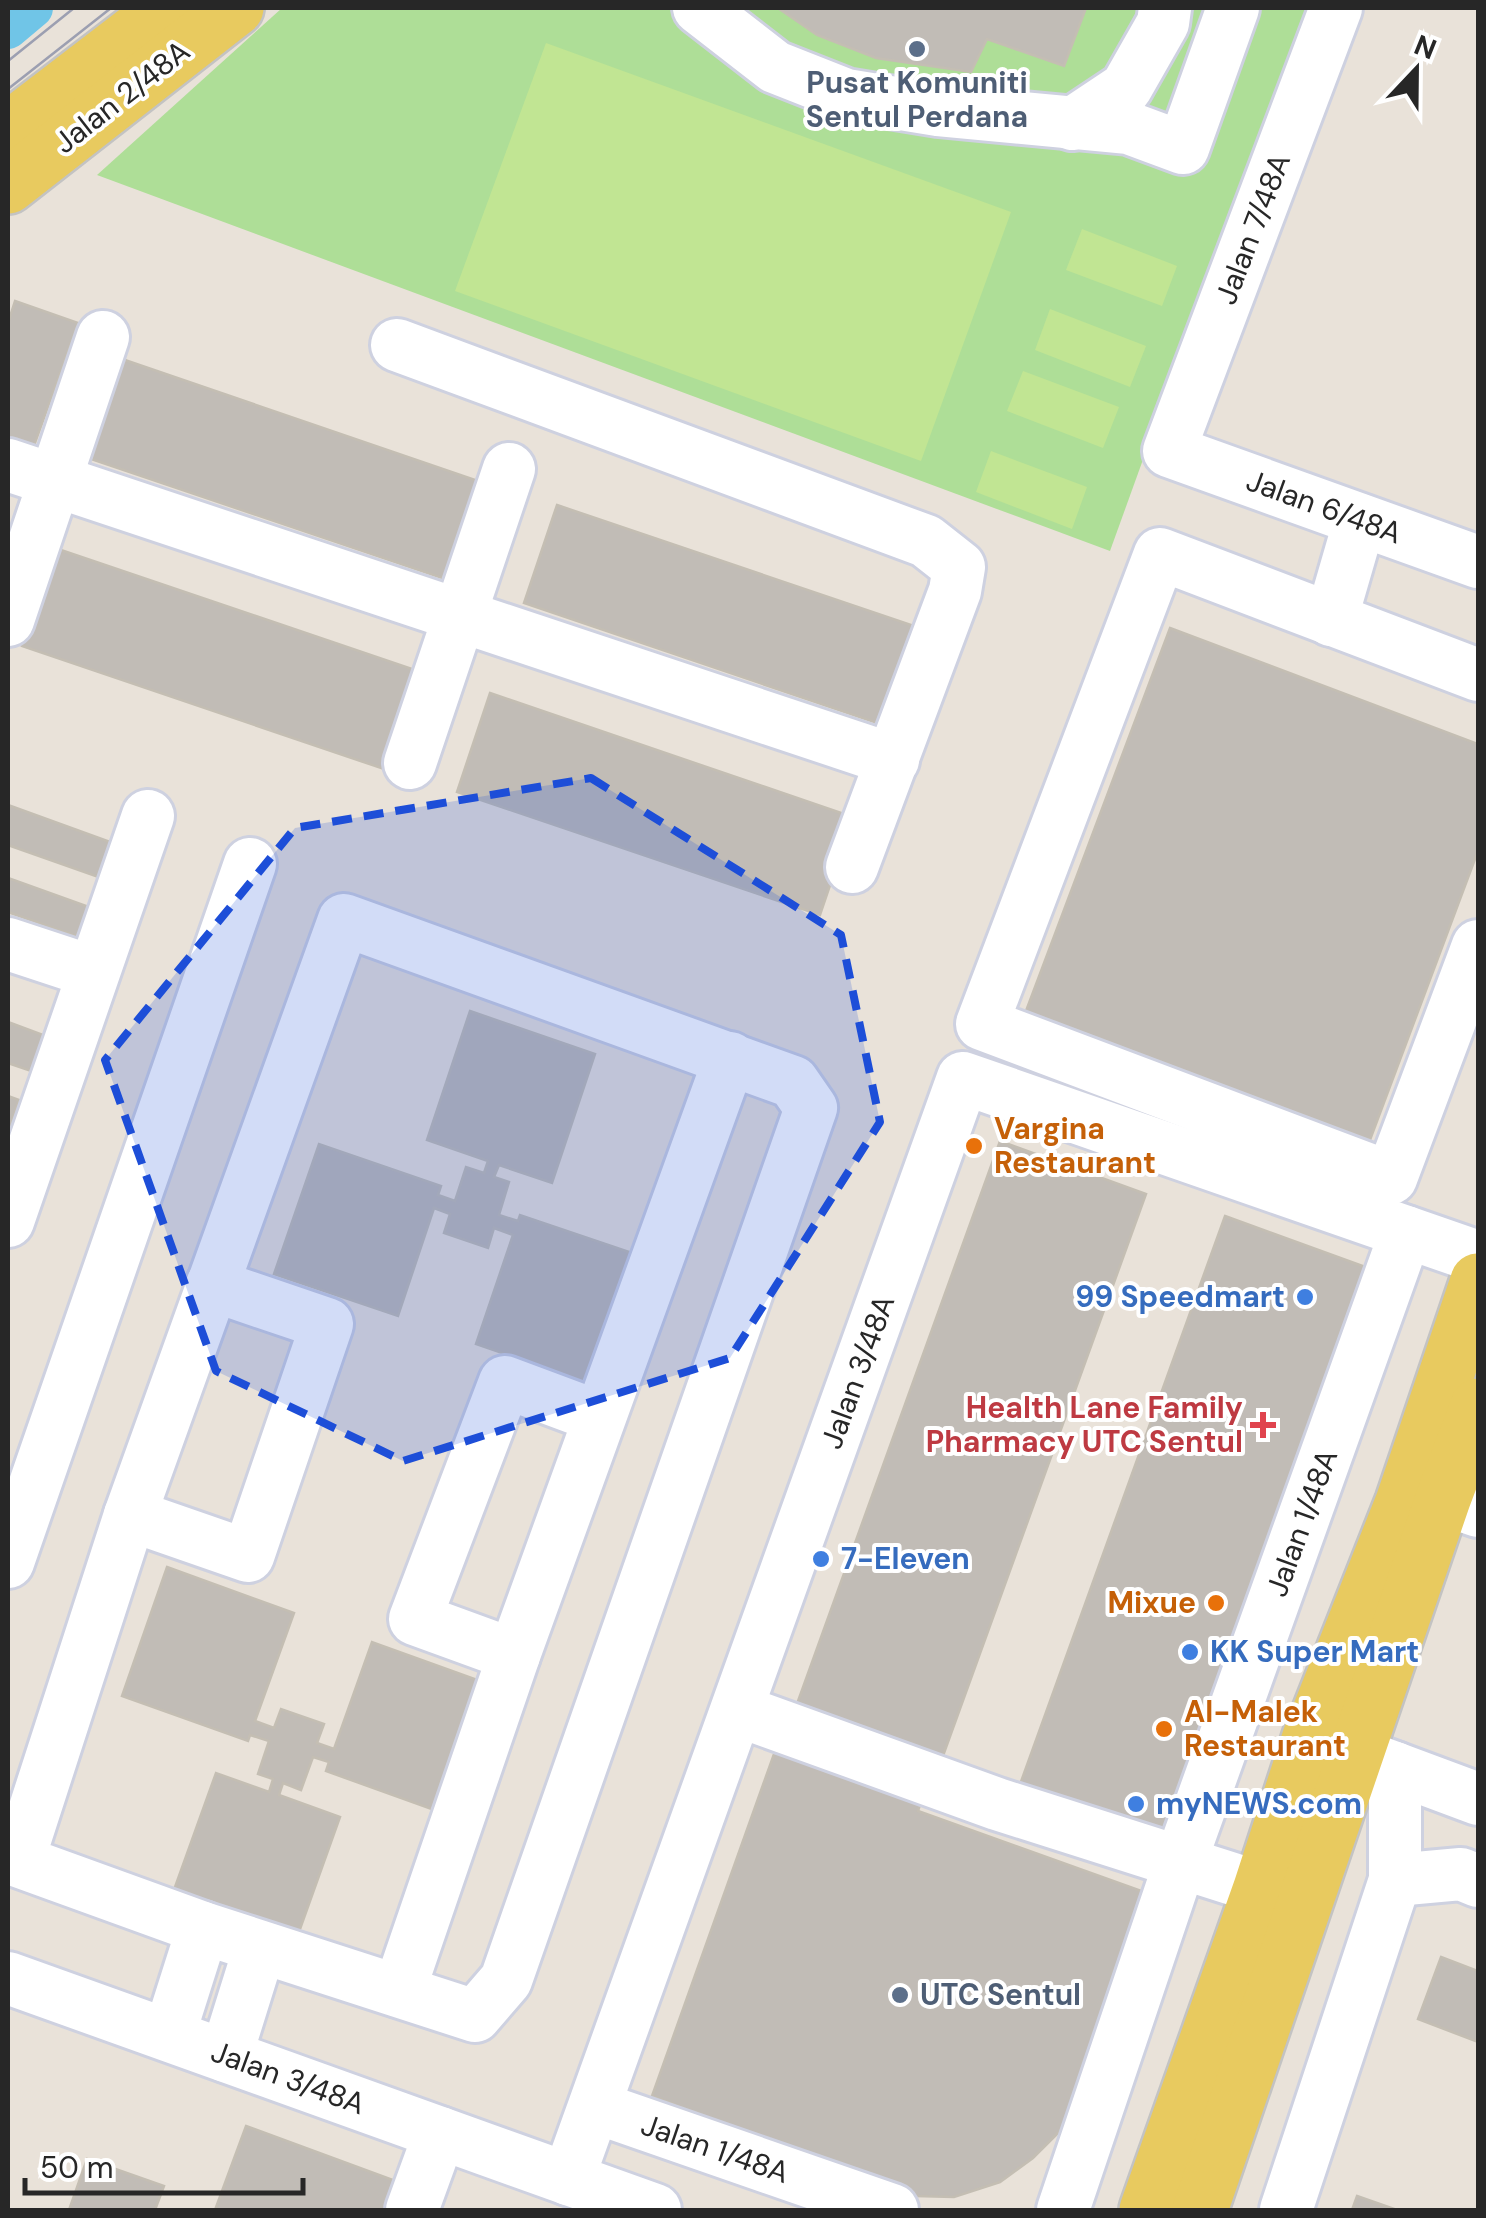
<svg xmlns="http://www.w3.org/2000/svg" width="1486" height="2218" viewBox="0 0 1486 2218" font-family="'DM Sans',sans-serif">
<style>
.green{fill:#aede97}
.pitch{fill:#c1e593}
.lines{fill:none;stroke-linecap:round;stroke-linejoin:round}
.canal{stroke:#70c5e7;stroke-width:40}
.building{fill:#c1bcb6;stroke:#c4beb3;stroke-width:2.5}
.minor-casing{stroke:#ced1e0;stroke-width:58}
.major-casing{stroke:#c3c3c3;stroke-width:60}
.minor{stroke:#fff;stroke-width:52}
.major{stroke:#e8ca5f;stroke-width:55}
.tram{stroke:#9c9fb1;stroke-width:2.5}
.marked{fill:#1d4ed8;fill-opacity:0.2;stroke:#1d4ed8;stroke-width:8;stroke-dasharray:20 12;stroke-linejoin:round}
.service-dot{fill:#5c6f8a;stroke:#fff;stroke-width:4}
.food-dot{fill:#e8710a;stroke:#fff;stroke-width:4}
.shop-dot{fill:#3f7fe0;stroke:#fff;stroke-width:4}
.health-dot{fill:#e0444e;stroke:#fff;stroke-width:4}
.labels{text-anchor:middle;stroke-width:8;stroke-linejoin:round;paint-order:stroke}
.service-label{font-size:30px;font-weight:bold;fill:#4e5e75;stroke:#fff}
.street-label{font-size:30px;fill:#272727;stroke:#fff}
.food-label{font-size:30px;font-weight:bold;fill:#c56008;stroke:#fff;text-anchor:start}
.shop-label{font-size:30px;font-weight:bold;fill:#366cbe;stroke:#fff;text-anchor:start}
.health-label{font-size:30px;font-weight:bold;fill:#be3a42;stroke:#fff;text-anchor:end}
</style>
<rect width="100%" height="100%" fill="#e9e2d9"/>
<polygon class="green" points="282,8 1306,8 1110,551 97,175"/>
<g class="pitch">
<polygon points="546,43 1011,212 921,461 455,291"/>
<polygon points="1082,229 1177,266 1162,306 1066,270"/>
<polygon points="1050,309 1146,346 1130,387 1035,350"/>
<polygon points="1023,371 1119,407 1103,448 1007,411"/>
<polygon points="991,451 1087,487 1072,529 976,492"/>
</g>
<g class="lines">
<polyline class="canal" points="8,29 33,8"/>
</g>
<g class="building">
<polygon points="778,8 1086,8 1064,66 987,39 971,72 876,58 817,35"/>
<polygon points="15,301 78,323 31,454 8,446 8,323"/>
<polygon points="122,359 484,483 451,581 88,458"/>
<polygon points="557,505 920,628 886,726 524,603"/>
<polygon points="55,548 418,671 384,769 22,646"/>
<polygon points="1170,628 1478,744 1478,851 1370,1140 1026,1011"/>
<polygon points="490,693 853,817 820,915 457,792"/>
<polygon points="8,805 113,843 101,878 8,845"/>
<polygon points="8,878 89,907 79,937 8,912"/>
<polygon points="470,1011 595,1054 552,1183 499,1165 494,1177 509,1182 499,1215 518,1221 520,1215 647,1258 603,1388 476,1344 513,1235 494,1228 488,1248 444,1233 450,1214 434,1208 398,1316 274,1274 319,1144 441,1186 438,1195 455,1201 466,1167 484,1173 488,1161 427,1140"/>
<polygon points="8,1022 43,1035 31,1071 8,1063"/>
<polygon points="8,1096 19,1100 9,1130 8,1129"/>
<polygon points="1000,1141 1146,1194 939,1767 793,1715"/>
<polygon points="1225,1216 1371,1269 1164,1843 1018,1790"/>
<polygon points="167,1567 294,1613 255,1721 274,1728 281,1709 324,1724 317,1743 334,1749 372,1642 494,1686 448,1815 326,1771 329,1762 313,1757 301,1790 283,1783 279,1795 340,1817 294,1946 170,1901 216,1773 269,1792 273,1779 258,1774 269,1741 250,1735 248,1741 122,1696"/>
<polygon points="779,1740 924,1792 918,1811 1147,1893 1068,2123 1033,2158 1000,2182 954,2197 915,2196 652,2096"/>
<polygon points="1441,1957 1478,1971 1478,2042 1418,2019"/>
<polygon points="246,2126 401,2183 391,2210 215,2210"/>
<polygon points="87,2159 164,2186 155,2210 69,2210"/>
<polygon points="1357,2196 1397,2210 1352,2210"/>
</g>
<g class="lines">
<g class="minor-casing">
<g id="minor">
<polyline points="699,8 775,67 846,95 938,110 1129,128 1183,148 1233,8"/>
<polyline points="1336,8 1169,451 1478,562"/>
<polyline points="1072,124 1126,88 1163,23 1165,8"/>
<polyline points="397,345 926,541 959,567 955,591 852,867"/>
<polyline points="8,465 893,760"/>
<polyline points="8,620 103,337"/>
<polyline points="1331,620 1360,520"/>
<polyline points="1478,675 1160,554 982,1024 1391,1178 1478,946"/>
<polyline points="410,763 509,469"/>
<polyline points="8,944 93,972"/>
<polyline points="8,1221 148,816"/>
<polyline points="1443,1499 1478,1511"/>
<polyline points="130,1515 248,1556 327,1324 212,1285"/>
<polyline points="8,1562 250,864"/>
<polyline points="514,1655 415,1619 505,1382 599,1417"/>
<polyline points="737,1710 997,1804 1261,1888"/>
<polyline points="1368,1758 1478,1799"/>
<polyline points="8,1855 18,1861 203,1928 475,2016 506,1980 811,1108 793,1082 344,920 130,1515 18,1861"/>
<polyline points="1395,1880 1461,1874 1478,1881"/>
<polyline points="8,1978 655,2210"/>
<polyline points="399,1991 514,1655 730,1058"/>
<polyline points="169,2035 203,1928"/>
<polyline points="226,2056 260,1947"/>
<polyline points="595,2107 892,2210"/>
<polyline points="568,2179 963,1078 1478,1257"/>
<polyline points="412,2210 440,2133"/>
<polyline points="1063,2210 1180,1863 1406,1232"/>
<polyline points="1286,2210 1395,1880 1395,1768"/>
</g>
</g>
<g class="major-casing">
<g id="major">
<polyline points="8,130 167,8"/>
<polyline points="8,186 236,8"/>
<polyline points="1147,2210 1261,1888 1310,1737 1403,1502 1478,1281"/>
<polyline points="1200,2210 1443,1499 1478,1406"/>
</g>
</g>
<use href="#minor" class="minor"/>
<use href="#major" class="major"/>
<g class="tram">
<polyline points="8,61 74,8"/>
<polyline points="8,89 111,8"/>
</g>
</g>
<path class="marked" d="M591,778L841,935L880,1122L730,1358L403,1461L216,1371L105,1060L295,828Z"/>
<g class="service-dot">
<circle cx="917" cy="49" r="10"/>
<circle cx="900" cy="1995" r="10"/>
</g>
<g class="food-dot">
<circle cx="974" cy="1146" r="10"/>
<circle cx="1216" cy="1603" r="10"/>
<circle cx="1164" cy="1729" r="10"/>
</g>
<g class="shop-dot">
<circle cx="1305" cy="1297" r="10"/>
<circle cx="821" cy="1559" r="10"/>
<circle cx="1190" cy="1652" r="10"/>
<circle cx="1136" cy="1804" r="10"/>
</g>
<path class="health-dot" d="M1258 1410h10v10h10v10h-10v10h-10v-10h-10v-10h10z"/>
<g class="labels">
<g class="service-label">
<text x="917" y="93">Pusat Komuniti<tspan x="917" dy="34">Sentul Perdana</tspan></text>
<text x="920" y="2005" text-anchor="start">UTC Sentul</text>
</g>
<g class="street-label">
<text transform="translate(122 97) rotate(-38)" y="10">Jalan 2/48A</text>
<text transform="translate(1253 229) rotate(-69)" y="10">Jalan 7/48A</text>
<text transform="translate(1324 507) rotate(20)" y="10">Jalan 6/48A</text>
<text transform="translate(858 1372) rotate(-70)" y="10">Jalan 3/48A</text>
<text transform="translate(1302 1523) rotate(-70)" y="10">Jalan 1/48A</text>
<text transform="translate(288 2078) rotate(20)" y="10">Jalan 3/48A</text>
<text transform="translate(715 2149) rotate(19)" y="10">Jalan 1/48A</text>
</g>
<g class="food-label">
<text x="994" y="1139">Vargina<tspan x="994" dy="34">Restaurant</tspan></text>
<text x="1196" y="1613" text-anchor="end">Mixue</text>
<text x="1184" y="1722">Al-Malek<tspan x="1184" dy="34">Restaurant</tspan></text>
</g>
<g class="shop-label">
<text x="1285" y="1307" text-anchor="end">99 Speedmart</text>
<text x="841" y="1569">7-Eleven</text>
<text x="1210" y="1662">KK Super Mart</text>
<text x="1156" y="1814">myNEWS.com</text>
</g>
<g class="health-label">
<text x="1243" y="1418">Health Lane Family<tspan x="1243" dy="34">Pharmacy UTC Sentul</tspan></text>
</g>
</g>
<rect width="1486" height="2218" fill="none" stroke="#272727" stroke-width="20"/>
<g transform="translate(1416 70) rotate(22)" stroke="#ffffff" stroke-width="8" paint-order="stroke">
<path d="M0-8L18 38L0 25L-18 38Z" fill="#272727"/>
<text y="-15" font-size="28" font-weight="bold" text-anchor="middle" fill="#272727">N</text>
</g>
<path d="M25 2178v15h278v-15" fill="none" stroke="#272727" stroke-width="5"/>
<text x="40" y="2178" font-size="30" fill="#272727" stroke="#ffffff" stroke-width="8" paint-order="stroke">50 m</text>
</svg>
